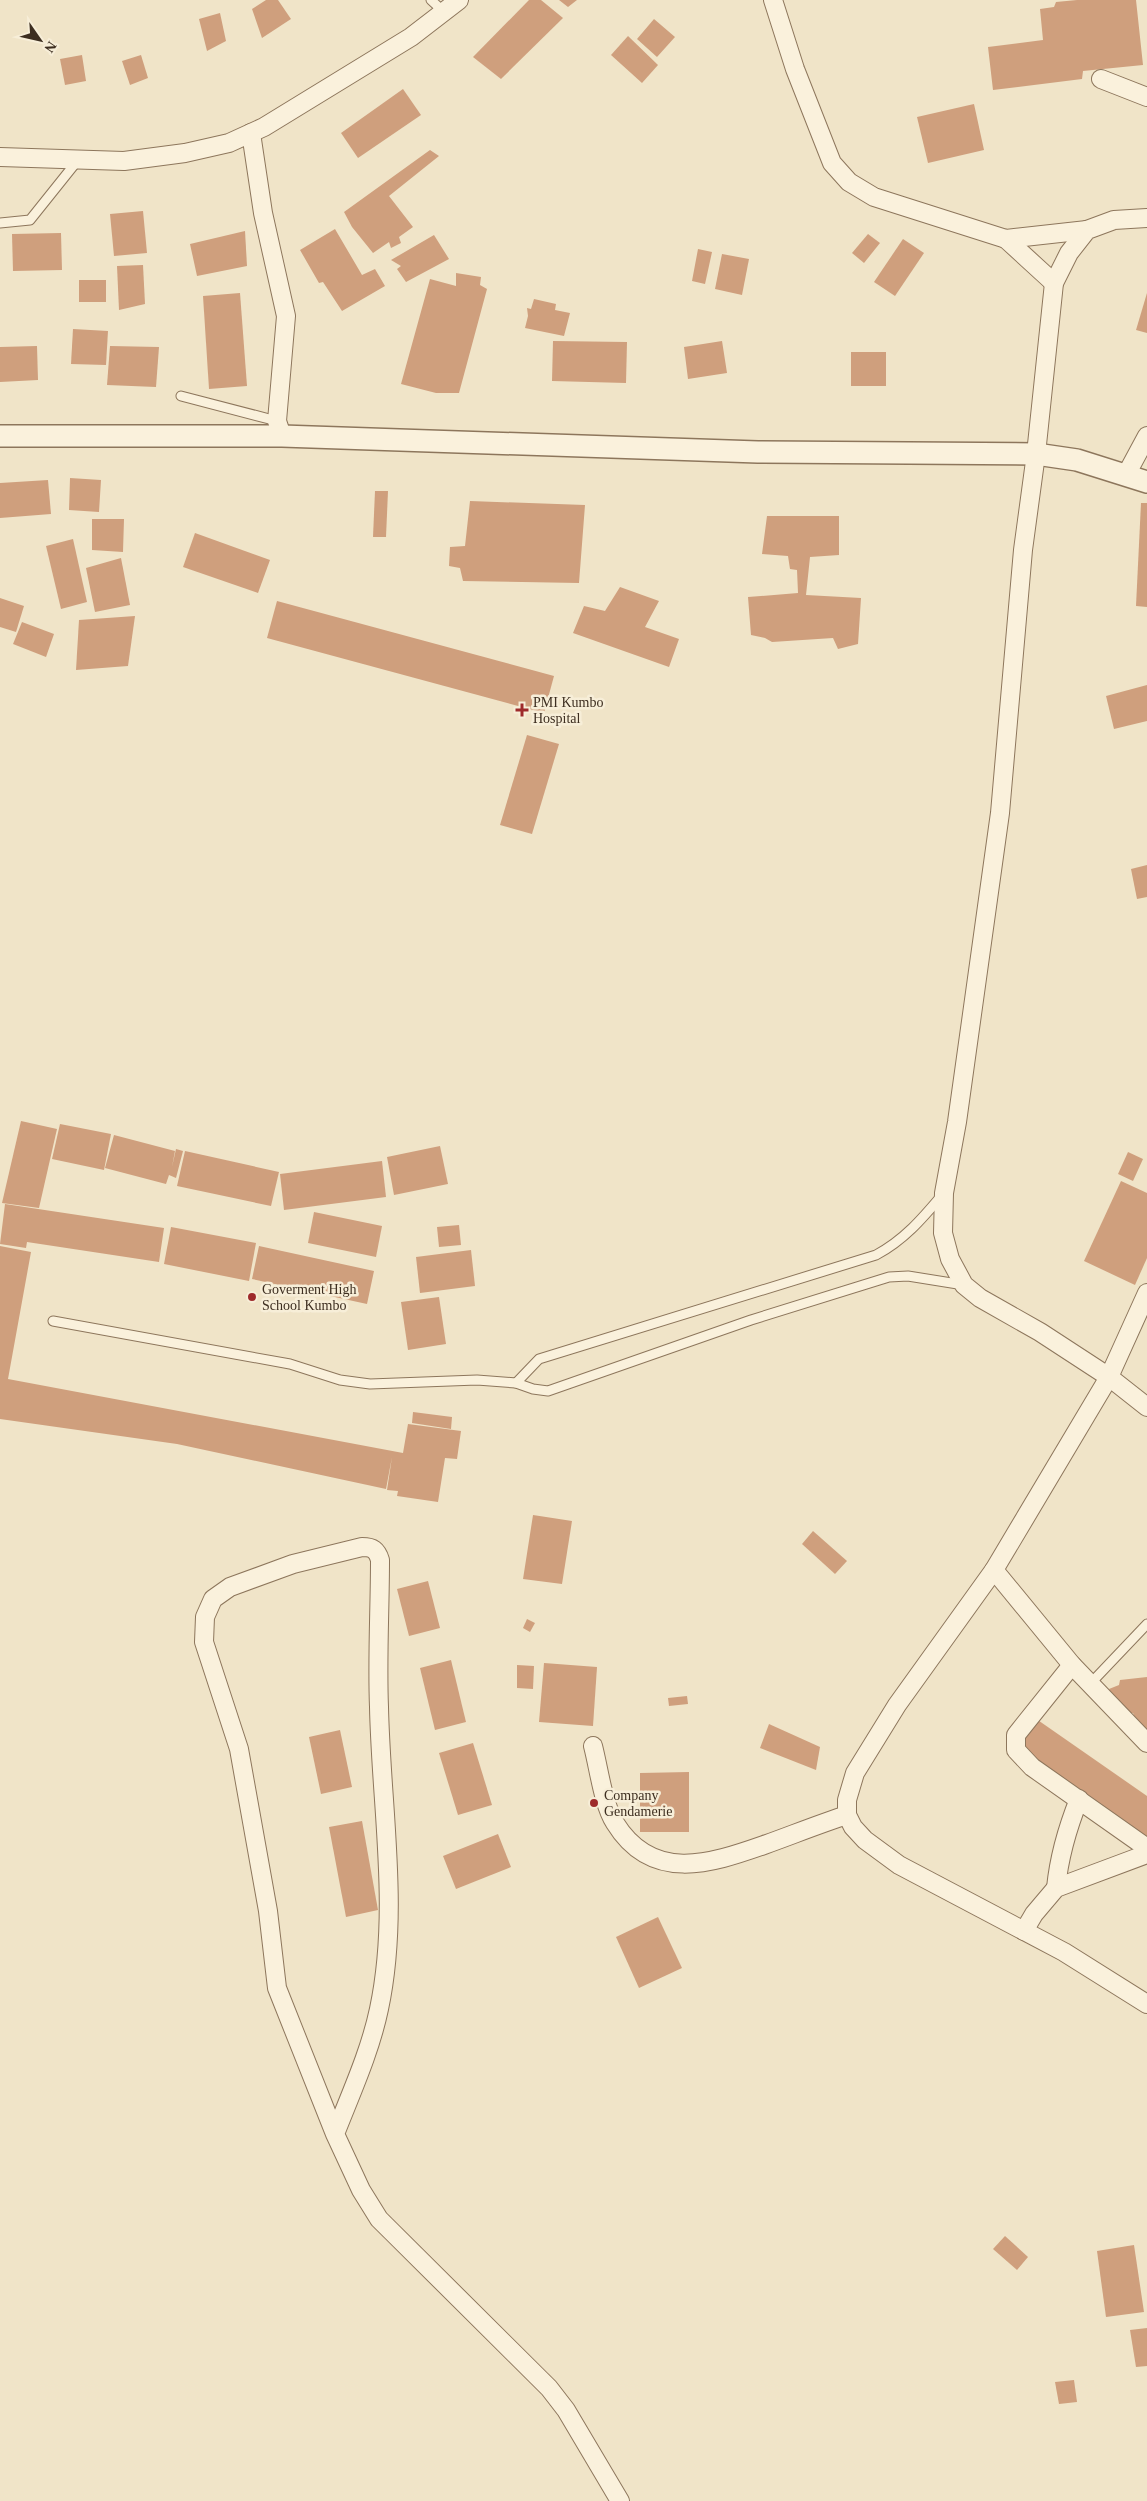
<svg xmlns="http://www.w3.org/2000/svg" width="1147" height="2501" viewBox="0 0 1147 2501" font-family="'Times New Roman',serif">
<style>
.building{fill:#cf9f7d}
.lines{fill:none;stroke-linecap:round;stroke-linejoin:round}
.service-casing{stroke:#8d765c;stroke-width:11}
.minor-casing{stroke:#8d765c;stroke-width:20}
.tertiary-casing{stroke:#8d765c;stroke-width:24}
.service{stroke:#faf1dc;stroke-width:9}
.minor{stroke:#faf1dc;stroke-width:18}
.tertiary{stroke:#faf1dc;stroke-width:21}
.poi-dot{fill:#9e2a2b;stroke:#f7eed8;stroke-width:2}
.labels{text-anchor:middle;stroke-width:5;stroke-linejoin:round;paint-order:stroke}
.poi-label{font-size:14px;fill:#3d2e20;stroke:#f7eed8;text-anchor:start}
</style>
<rect width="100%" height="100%" fill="#f0e4c8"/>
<g class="building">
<polygon points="266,0 278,0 291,19 262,38 252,9"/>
<polygon points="529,0 541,0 563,18 501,79 473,57"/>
<polygon points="559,0 577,0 568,7"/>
<polygon points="1077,0 1136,0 1143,65 1083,71 1082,79 993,90 988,47 1043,40 1040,9 1054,7 1056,2"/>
<polygon points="220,13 226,41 207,51 199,19"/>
<polygon points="654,19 675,37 657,57 637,39"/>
<polygon points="628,36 658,65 642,83 611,55"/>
<polygon points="82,55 86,81 65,85 60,59"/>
<polygon points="141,55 148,78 130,85 122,61"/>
<polygon points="403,89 421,115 358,158 341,133"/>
<polygon points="974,104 984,150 928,163 917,117"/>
<polygon points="430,150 439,156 389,196 413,227 399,237 401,243 391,248 389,242 373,253 352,227 344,212"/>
<polygon points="143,211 147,253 114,256 110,214"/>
<polygon points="335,229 362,275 375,269 385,286 342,311 323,282 319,283 300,250"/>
<polygon points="245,231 247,266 197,276 190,244"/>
<polygon points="61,233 62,270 13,271 12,234"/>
<polygon points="868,234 880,243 864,263 852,253"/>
<polygon points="434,235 449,259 406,282 397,269 401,266 391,260"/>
<polygon points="903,239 924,253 895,296 874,282"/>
<polygon points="698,249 712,252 705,284 692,281"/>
<polygon points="722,254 749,259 742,295 715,289"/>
<polygon points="143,265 145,304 119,310 117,266"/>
<polygon points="456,273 481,277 480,285 487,289 459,393 436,393 401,384 430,279 456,286"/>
<rect x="79" y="280" width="27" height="22"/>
<polygon points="240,293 247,386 209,389 203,296"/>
<polygon points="1147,293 1147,333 1136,330"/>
<polygon points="534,299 556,304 555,310 570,313 564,336 525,328 528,316 527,308 531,309"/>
<polygon points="73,329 108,331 106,365 71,364"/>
<polygon points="553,341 627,342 626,383 552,381"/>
<polygon points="722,341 727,373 688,379 684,347"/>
<polygon points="37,346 38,380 0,382 0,347"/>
<polygon points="110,346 159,347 156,387 107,385"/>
<rect x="851" y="352" width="35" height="34"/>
<polygon points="70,478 101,480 99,512 69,510"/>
<polygon points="48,480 51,514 0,518 0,483"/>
<polygon points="375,491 388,491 386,537 373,537"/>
<polygon points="470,501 585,505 579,583 463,581 460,568 449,566 450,547 465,546"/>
<polygon points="1141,503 1147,503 1147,607 1136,606"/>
<polygon points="767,516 839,516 839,555 810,557 806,595 861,598 858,644 838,649 833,638 772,642 765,638 751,635 748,597 798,593 797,570 790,569 788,556 762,554"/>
<polygon points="92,519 124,519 123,552 92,550"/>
<polygon points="195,533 270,560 258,593 183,567"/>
<polygon points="73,539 87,602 61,609 46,546"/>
<polygon points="121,558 130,605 95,612 86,568"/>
<polygon points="620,587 659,601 645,627 679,639 669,667 573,633 584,606 605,611"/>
<polygon points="0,598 24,606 16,632 0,627"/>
<polygon points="277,601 554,676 544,713 267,638"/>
<polygon points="135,616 128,666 76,670 79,620"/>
<polygon points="22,622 54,634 46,657 13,644"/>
<polygon points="1147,685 1147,721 1114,729 1106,696"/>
<polygon points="527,735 559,744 532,834 500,825"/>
<polygon points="1147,865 1147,897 1137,899 1131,869"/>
<polygon points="21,1121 57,1129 39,1208 2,1203"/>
<polygon points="60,1124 111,1134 104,1170 52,1159"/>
<polygon points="114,1135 175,1151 172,1167 176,1149 183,1151 176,1178 169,1175 166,1184 105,1168"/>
<polygon points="440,1146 448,1184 394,1195 387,1157"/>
<polygon points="185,1151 279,1172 271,1206 177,1186"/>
<polygon points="1128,1152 1143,1159 1133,1181 1118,1174"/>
<polygon points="382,1161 386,1197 284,1210 280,1174"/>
<polygon points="1121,1181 1147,1193 1147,1258 1135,1285 1084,1261"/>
<polygon points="5,1204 164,1228 159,1262 27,1242 26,1248 0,1244"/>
<polygon points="314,1212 382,1226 376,1257 308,1243"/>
<polygon points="459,1225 461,1245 439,1247 437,1227"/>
<polygon points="171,1227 256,1243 249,1281 164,1264"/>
<polygon points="0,1246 31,1252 8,1379 403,1453 408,1424 461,1431 457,1459 445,1458 438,1502 397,1496 398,1491 387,1490 392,1457 386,1489 177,1444 0,1419"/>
<polygon points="259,1246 374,1271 367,1304 252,1279"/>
<polygon points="471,1250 475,1286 420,1293 416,1257"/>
<polygon points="439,1297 446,1344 408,1350 401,1302"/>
<polygon points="413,1412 452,1417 451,1429 412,1423"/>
<polygon points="533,1515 572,1521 562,1584 523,1579"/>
<polygon points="813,1531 847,1561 835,1574 802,1544"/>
<polygon points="428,1581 440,1628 409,1636 397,1589"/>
<polygon points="527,1619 535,1623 530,1632 523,1628"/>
<polygon points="451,1660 466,1722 435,1730 420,1668"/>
<polygon points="544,1663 597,1667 593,1726 539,1722"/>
<polygon points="517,1665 534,1666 533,1689 517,1688"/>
<polygon points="1147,1677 1147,1751 1144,1737 1133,1713 1121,1713 1109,1689 1119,1685 1120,1680"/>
<polygon points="687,1696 688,1704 669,1706 668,1698"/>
<polygon points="1032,1716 1147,1796 1147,1838 1012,1745"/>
<polygon points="769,1724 820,1747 816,1770 760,1748"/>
<polygon points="340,1730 352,1787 321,1794 309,1737"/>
<polygon points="473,1743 492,1805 458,1815 439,1753"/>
<polygon points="689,1772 689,1832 640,1832 640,1773"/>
<polygon points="362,1821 378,1910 346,1917 329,1827"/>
<polygon points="498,1834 511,1867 456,1889 443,1856"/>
<polygon points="658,1917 682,1968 639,1988 616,1937"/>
<polygon points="1005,2236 1028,2257 1017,2270 993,2249"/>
<polygon points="1134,2245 1144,2312 1106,2317 1097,2251"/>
<polygon points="1147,2328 1147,2366 1136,2367 1130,2330"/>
<polygon points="1074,2380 1077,2402 1059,2404 1055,2382"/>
</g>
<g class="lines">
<g class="service-casing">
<g id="service">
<polyline points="431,0 444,12"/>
<polyline points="0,223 30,220 78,160"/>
<polyline points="181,396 277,421"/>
<polyline points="53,1321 290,1364 340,1380 370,1384 477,1380 516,1383 533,1389 548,1391 751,1320 889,1277 908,1276 964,1285"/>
<path d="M516,1383L539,1359L876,1255C904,1240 922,1219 943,1194"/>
<polyline points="1090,1684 1147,1624"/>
</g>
</g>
<g class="minor-casing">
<g id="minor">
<polyline points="773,0 795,69 832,163 849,182 874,197 1006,239 1087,230"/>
<polyline points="1101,79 1147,97"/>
<polyline points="251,133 263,213 286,316 277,421 282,436"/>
<polyline points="0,157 124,161 185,153 229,143 264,127 411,37 459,0"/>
<polyline points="1147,218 1114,220 1087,230 1069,253 1054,283 1036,454 1023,550 1000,813 957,1122 944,1193 943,1233 950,1259 964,1285 980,1298 1040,1332 1109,1377 1147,1407"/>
<polyline points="1006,239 1054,283"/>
<polyline points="1126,475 1147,436"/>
<polyline points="1147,1293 1109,1377 994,1570 897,1705 855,1773 847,1800 847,1815 853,1827 865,1840 899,1865 1064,1952 1147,2004"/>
<polyline points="994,1570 1072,1665 1147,1743"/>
<polyline points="1072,1665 1016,1735 1016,1750 1032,1767 1147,1848"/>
<path d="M593,1746C599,1769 603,1804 615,1823C652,1883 710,1864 764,1845C792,1835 819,1824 847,1815"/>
<path d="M1056,1888C1059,1857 1067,1829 1079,1799"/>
<polyline points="1024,1931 1034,1914 1056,1888 1147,1854"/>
<path d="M335,2134C351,2093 370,2052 379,2009C400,1910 381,1807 379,1707C377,1658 380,1609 380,1560C377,1550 373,1547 362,1547L293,1564L230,1587L213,1599L205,1617L204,1642L239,1749L268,1911L277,1988L335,2134L361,2190L379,2219L549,2388L566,2410L620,2501"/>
</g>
</g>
<g class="tertiary-casing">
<polyline id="tertiary" points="0,436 282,436 758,452 1036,454 1077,460 1147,482"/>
</g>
<use href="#service" class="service"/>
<use href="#minor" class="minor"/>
<use href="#tertiary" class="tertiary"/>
</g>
<g class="poi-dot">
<path d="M519.5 702.5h5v5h5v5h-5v5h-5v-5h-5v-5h5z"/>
<circle cx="252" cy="1297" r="5"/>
<circle cx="594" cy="1803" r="5"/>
</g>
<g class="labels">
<g class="poi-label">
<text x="533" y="707">PMI Kumbo<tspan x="533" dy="16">Hospital</tspan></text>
<text x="262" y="1294">Goverment High<tspan x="262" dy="16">School Kumbo</tspan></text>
<text x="604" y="1800">Company<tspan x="604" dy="16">Gendamerie</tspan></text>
</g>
</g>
<g transform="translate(40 40) rotate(124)" stroke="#f7eed8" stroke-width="4" paint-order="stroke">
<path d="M0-4L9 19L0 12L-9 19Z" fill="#3d2e20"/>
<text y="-8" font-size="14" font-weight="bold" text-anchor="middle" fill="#3d2e20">N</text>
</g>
</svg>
